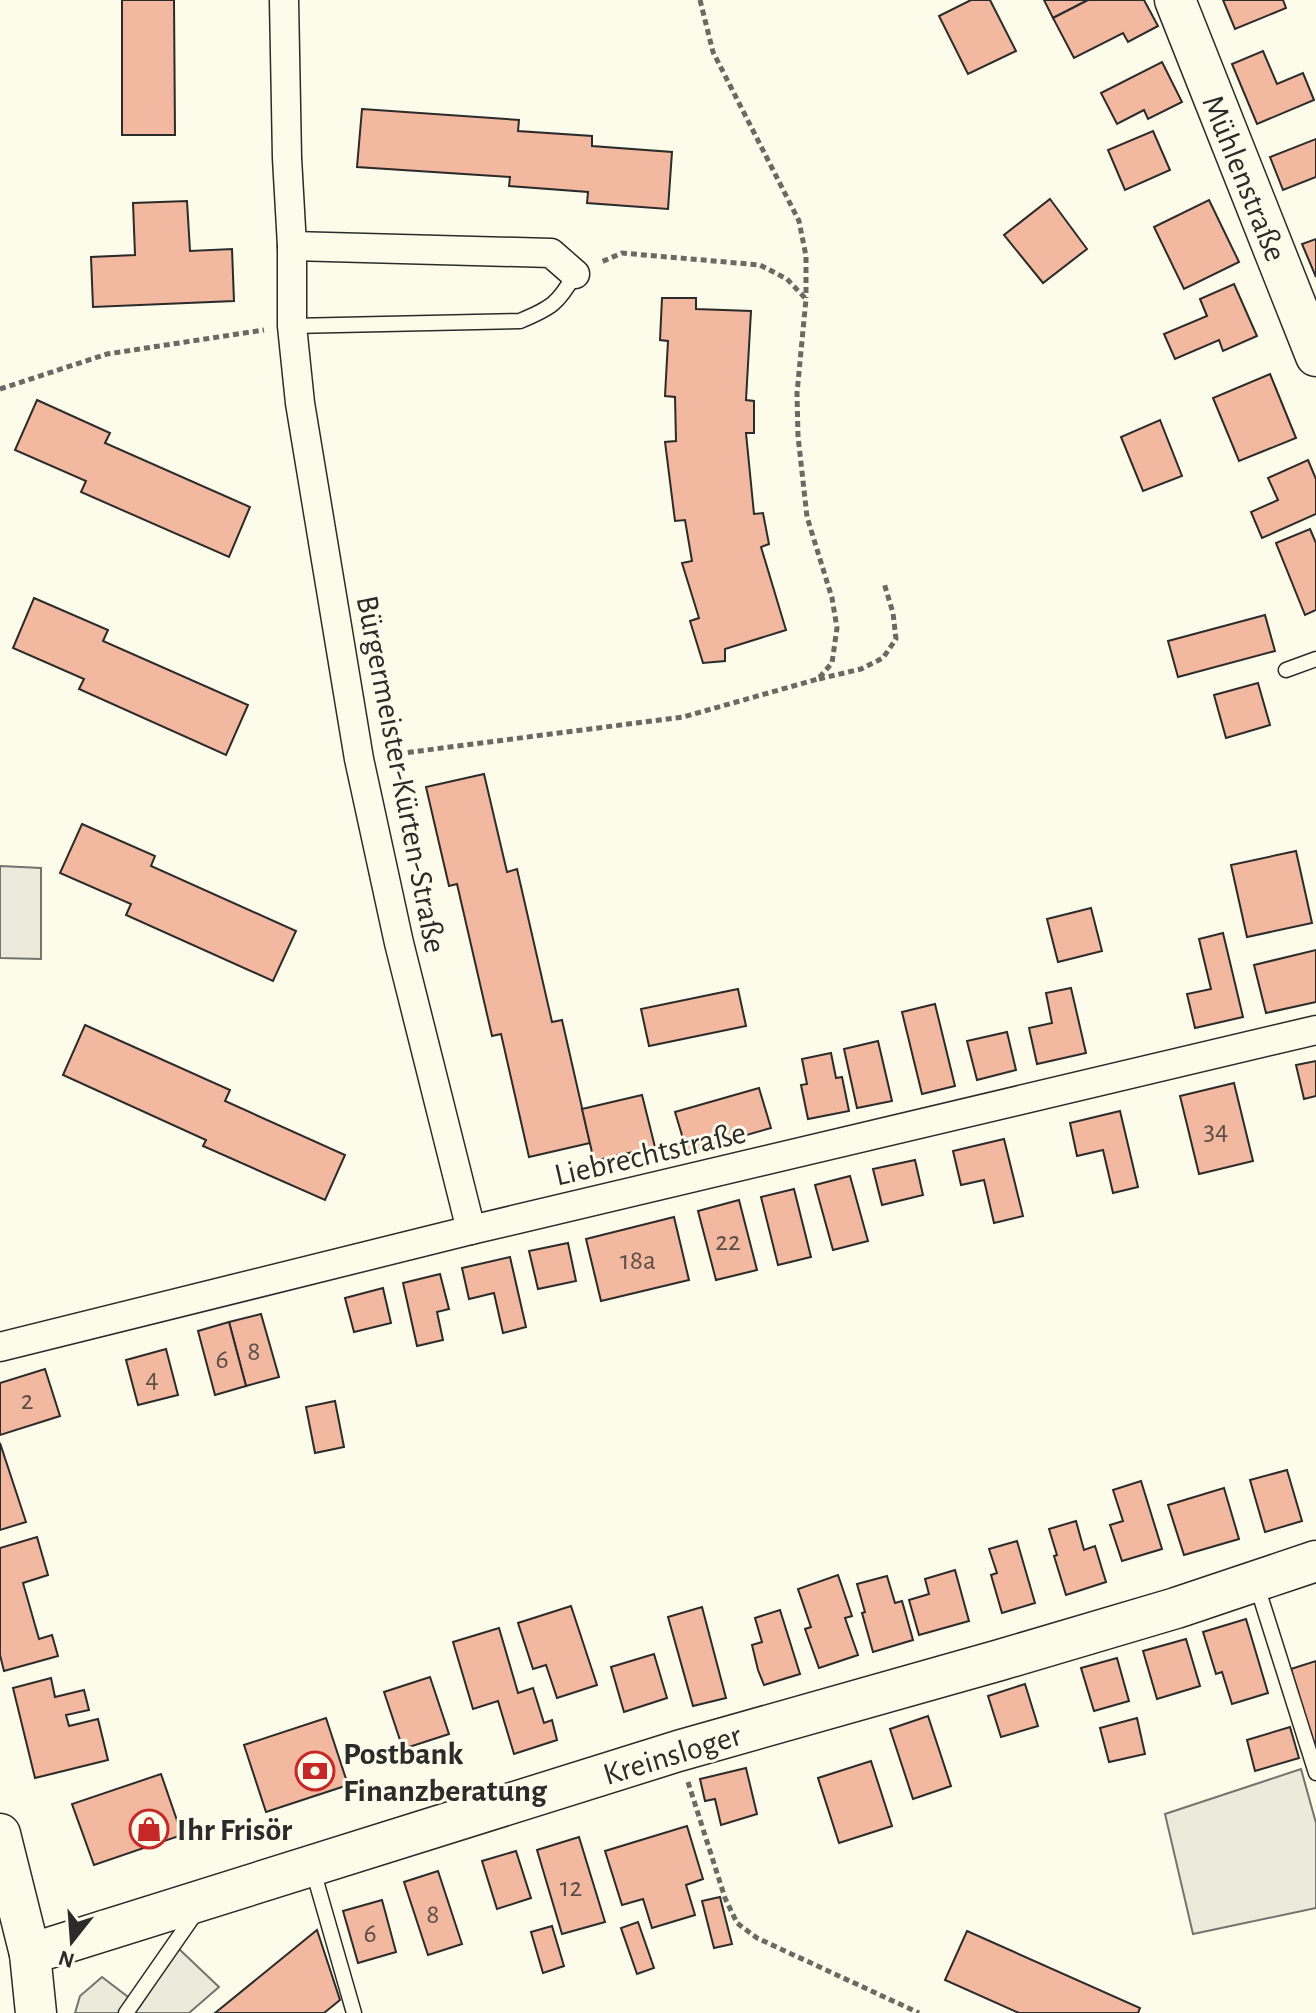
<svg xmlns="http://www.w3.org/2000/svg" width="1316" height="2013" viewBox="0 0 1316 2013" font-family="'Alegreya Sans',sans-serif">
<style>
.green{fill:#ecebdb;stroke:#74746e;stroke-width:2}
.parking{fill:#eceadb;stroke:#74746e;stroke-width:2}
.building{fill:#f2b8a0;stroke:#2b2b2b;stroke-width:2}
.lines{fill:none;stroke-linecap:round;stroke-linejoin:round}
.lane-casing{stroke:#2b2b2b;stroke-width:17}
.street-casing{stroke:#2b2b2b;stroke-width:31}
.secondary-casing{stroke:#2b2b2b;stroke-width:43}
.path{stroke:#6a6964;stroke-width:5;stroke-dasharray:6 4;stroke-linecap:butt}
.lane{stroke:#fdfbea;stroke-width:14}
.street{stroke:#fdfbea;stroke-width:28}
.secondary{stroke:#fdfbea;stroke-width:40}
.labels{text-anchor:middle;stroke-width:6;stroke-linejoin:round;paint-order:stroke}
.number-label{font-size:28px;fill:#5d4e48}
.street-label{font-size:32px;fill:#2b2b2b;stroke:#fdfbea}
.poi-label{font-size:32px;font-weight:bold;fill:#2b2b2b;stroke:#fdfbea;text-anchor:start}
</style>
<rect width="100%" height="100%" fill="#fdfbea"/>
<g class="green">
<polygon points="0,866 41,868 41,959 0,958"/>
<polygon points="1301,1769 1316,1823 1316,1908 1193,1934 1165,1814"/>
</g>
<polygon class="parking" points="178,1948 219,1987 189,2013 75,2013 80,1996 102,1977 140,2006"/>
<g class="building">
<polygon points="122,0 174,0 175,135 122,135"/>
<polygon points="971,0 990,0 1016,51 968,74 939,16"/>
<polygon points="1044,0 1088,0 1053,18"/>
<polygon points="1088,0 1144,0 1158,26 1128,42 1123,33 1074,58 1053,18"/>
<polygon points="1223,0 1283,0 1286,8 1235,29"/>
<polygon points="1263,51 1277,84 1303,73 1314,100 1257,124 1232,64"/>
<polygon points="1162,62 1182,102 1148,119 1144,110 1117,124 1101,93"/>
<polygon points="362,109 519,120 518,131 592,136 592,146 672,152 668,209 587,203 588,192 509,186 510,177 357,167"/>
<polygon points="1153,131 1170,170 1125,190 1108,150"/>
<polygon points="1316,139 1316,177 1283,190 1270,157"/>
<polygon points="1050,199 1087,249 1043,283 1004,235"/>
<polygon points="1209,200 1239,262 1184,289 1154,227"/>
<polygon points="187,201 190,251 232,249 234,301 93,307 91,257 135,255 133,203"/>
<polygon points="1316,239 1316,277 1302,244"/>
<polygon points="1234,284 1257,336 1223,351 1219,340 1175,359 1164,334 1207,316 1200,299"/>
<polygon points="662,298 696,298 696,309 751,311 746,400 754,401 754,433 746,433 754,514 763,513 769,544 761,547 786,630 725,649 725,661 703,663 690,621 699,618 682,563 692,561 685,520 675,521 665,442 676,441 675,397 665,396 668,341 660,340"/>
<polygon points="1270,374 1296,438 1239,461 1213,398"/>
<polygon points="37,400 110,433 105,443 250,507 229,557 81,492 86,481 15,450"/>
<polygon points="1160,420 1182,476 1143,491 1121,437"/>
<polygon points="1308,460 1316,479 1316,514 1262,538 1251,512 1278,500 1268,478"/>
<polygon points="1310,529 1316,543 1316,610 1305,615 1276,543"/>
<polygon points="34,598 108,630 103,641 248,705 226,755 79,689 84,679 13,648"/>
<polygon points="1265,615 1275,651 1178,677 1168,641"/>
<polygon points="1258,683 1270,725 1226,738 1214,695"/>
<polygon points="484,774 507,872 517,869 552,1022 562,1020 590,1143 529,1157 501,1034 492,1036 457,884 449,886 426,787"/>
<polygon points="82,824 155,856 151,866 296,931 273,981 126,915 131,904 60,873"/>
<polygon points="1296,851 1312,923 1247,937 1231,865"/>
<polygon points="1091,908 1102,951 1058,962 1047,919"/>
<polygon points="1223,933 1243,1017 1195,1028 1187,994 1211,989 1199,939"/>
<polygon points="1316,950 1316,1002 1266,1013 1254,965"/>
<polygon points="1071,988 1086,1053 1037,1064 1029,1028 1052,1023 1046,993"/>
<polygon points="738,989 746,1026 649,1046 641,1009"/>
<polygon points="935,1004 955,1086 922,1094 902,1012"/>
<polygon points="85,1025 230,1090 225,1101 345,1155 325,1200 203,1146 206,1140 63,1075"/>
<polygon points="1007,1032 1016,1070 977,1080 967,1041"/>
<polygon points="878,1041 892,1101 857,1108 844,1049"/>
<polygon points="831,1053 836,1078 842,1077 849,1111 808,1119 801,1085 807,1084 802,1059"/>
<polygon points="1316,1061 1316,1096 1304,1099 1296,1065"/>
<polygon points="1234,1083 1253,1161 1199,1174 1180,1096"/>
<polygon points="759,1088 771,1128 687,1152 675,1112"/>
<polygon points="642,1095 655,1147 594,1161 582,1109"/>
<polygon points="1120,1111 1138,1187 1113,1193 1103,1150 1077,1156 1070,1123"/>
<polygon points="1004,1139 1023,1216 994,1223 984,1180 961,1185 953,1151"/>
<polygon points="915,1160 923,1195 882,1205 873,1169"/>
<polygon points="850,1176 868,1241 833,1250 815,1185"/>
<polygon points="794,1189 811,1257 778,1265 761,1197"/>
<polygon points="739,1200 757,1270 716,1280 698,1211"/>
<polygon points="674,1217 689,1280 601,1301 586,1239"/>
<polygon points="568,1243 576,1281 538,1289 529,1251"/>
<polygon points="510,1257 526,1327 503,1333 494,1293 469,1299 462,1268"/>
<polygon points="440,1274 449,1309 437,1312 443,1340 417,1346 403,1283"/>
<polygon points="383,1288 391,1323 354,1332 345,1298"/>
<polygon points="261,1314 279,1377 246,1386 229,1322"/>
<polygon points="229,1322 246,1386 215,1395 198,1331"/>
<polygon points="166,1349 178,1395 138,1405 126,1360"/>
<polygon points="45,1369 60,1416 0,1435 0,1383"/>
<polygon points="335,1401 344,1447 315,1453 306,1407"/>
<polygon points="0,1443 26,1522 0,1530"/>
<polygon points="1287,1470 1302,1521 1265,1532 1250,1480"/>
<polygon points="1141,1481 1162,1549 1122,1561 1110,1525 1123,1521 1113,1490"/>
<polygon points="1224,1488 1239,1539 1184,1555 1168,1505"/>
<polygon points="1076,1521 1084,1550 1095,1546 1106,1582 1066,1595 1054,1556 1057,1555 1049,1529"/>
<polygon points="37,1537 48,1575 23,1583 39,1639 52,1635 58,1656 4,1671 0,1655 0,1548"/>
<polygon points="1017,1541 1035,1603 1002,1613 991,1575 997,1573 989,1549"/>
<polygon points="955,1570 969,1621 919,1635 909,1600 929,1594 925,1579"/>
<polygon points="838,1575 852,1616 845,1618 858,1655 819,1668 805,1629 811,1627 798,1589"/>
<polygon points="887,1576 895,1603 902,1601 913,1640 873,1652 862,1613 865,1612 857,1584"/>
<polygon points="571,1606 597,1685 557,1698 546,1665 533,1669 518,1623"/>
<polygon points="702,1607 726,1698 693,1706 668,1617"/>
<polygon points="780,1610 800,1674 764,1685 758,1670 752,1645 762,1642 755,1618"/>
<polygon points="1246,1619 1268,1693 1232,1704 1222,1672 1216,1674 1203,1632"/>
<polygon points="499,1628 518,1693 533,1688 544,1723 552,1720 557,1740 514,1754 498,1701 473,1709 453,1642"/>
<polygon points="1186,1639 1200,1686 1157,1699 1143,1651"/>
<polygon points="654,1654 667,1698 624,1712 611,1667"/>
<polygon points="1117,1658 1129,1701 1094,1711 1081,1668"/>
<polygon points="1316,1661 1316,1746 1314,1746 1291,1669"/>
<polygon points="430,1677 449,1734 403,1749 384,1692"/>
<polygon points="51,1678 55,1697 84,1690 89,1710 66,1715 69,1726 98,1719 108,1760 35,1778 13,1688"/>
<polygon points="1025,1684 1038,1726 1001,1737 988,1696"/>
<polygon points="928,1716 951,1786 913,1799 890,1729"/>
<polygon points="326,1718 348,1785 266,1812 244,1745"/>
<polygon points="1137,1718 1145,1754 1109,1762 1100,1728"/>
<polygon points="1290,1727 1299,1758 1255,1771 1247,1740"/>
<polygon points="871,1761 892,1826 839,1843 818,1778"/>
<polygon points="746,1768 757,1814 721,1825 715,1799 705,1801 700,1779"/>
<polygon points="161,1774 182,1835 94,1865 72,1804"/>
<polygon points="687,1826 703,1879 686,1885 695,1915 652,1928 643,1899 622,1905 605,1851"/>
<polygon points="579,1837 605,1922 562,1934 537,1850"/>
<polygon points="516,1851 531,1898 497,1909 482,1861"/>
<polygon points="438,1871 462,1944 428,1955 404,1882"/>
<polygon points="720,1897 732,1944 714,1948 702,1901"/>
<polygon points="382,1900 396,1952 358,1963 343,1911"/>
<polygon points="638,1922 654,1968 637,1974 621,1928"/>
<polygon points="552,1926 564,1966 543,1973 531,1932"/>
<polygon points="317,1930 340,2000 324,2013 215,2013"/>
<polygon points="967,1931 1140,2008 1138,2013 1019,2013 945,1980"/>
</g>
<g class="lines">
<g class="lane-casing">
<g id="lane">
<path d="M292,326L520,321C551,308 558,304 575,274"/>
<polyline points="1286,670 1316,659"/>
<polyline points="1256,1583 1316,1773"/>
<polyline points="312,1867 354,2013"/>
<polyline points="126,2013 197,1911"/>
</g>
</g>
<g class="street-casing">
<g id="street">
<polyline points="284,0 287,158 292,246 292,326 300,403 359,759 399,943 471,1230"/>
<polyline points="292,246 551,253 575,274"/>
<polyline points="0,1347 471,1230 1316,1030"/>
</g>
</g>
<g class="secondary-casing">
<g id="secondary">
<polyline points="1175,0 1316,356"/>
<polyline points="0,1834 30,1954 36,2013"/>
<polyline points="30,1954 678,1751 1000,1660 1176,1608 1316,1561"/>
</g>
</g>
<g class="path">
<polyline points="700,0 713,52 799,221 806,256 806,298"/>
<polyline points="0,389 107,354 264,330"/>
<polyline points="819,679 861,669 883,658 896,639 893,613 884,583"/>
<polyline points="388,755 683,717 818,679 832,663 837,628 832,598 807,517 798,436 797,393 806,299 787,279 760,265 622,253 599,263"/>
<polyline points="688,1782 725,1898 737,1923 757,1938 919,2013"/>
</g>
<use href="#lane" class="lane"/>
<use href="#street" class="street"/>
<use href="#secondary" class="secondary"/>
</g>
<defs>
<g id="bank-ring" transform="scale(2)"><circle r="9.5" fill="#fdfbea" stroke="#c62828" stroke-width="1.5"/><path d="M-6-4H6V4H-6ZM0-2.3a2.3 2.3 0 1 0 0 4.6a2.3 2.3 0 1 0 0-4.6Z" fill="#c62828"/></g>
<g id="shop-ring" transform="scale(2)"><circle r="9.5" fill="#fdfbea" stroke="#c62828" stroke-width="1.5"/><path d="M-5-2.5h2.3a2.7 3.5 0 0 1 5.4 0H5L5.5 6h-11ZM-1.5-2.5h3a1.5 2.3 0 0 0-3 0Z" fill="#c62828"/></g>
</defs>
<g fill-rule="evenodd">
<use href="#bank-ring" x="315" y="1771"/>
<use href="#shop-ring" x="149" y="1829"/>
</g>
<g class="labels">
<g class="number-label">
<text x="1216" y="1139">34</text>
<text x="728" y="1250">22</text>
<text x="638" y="1269">18a</text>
<text x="254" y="1360">8</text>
<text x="222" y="1368">6</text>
<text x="152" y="1387">4</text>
<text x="27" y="1409">2</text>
<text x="571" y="1896">12</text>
<text x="433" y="1923">8</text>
<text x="370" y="1942">6</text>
</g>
<g class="street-label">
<text transform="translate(1245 178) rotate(68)" y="11">Mühlenstraße</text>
<text transform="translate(402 774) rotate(79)" y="11">Bürgermeister-Kürten-Straße</text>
<text transform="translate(650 1153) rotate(-13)" y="11">Liebrechtstraße</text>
<text transform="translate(672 1754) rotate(-17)" y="11">Kreinsloger</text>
</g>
<g class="poi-label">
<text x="343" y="1764">Postbank<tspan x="343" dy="37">Finanzberatung</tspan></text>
<text x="177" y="1840">Ihr Frisör</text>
</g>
</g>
<g transform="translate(72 1941) rotate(197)" stroke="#fdfbea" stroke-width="6" paint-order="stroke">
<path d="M0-6L14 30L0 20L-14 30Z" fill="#2b2b2b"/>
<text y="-12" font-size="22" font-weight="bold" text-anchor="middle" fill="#2b2b2b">N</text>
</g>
</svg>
